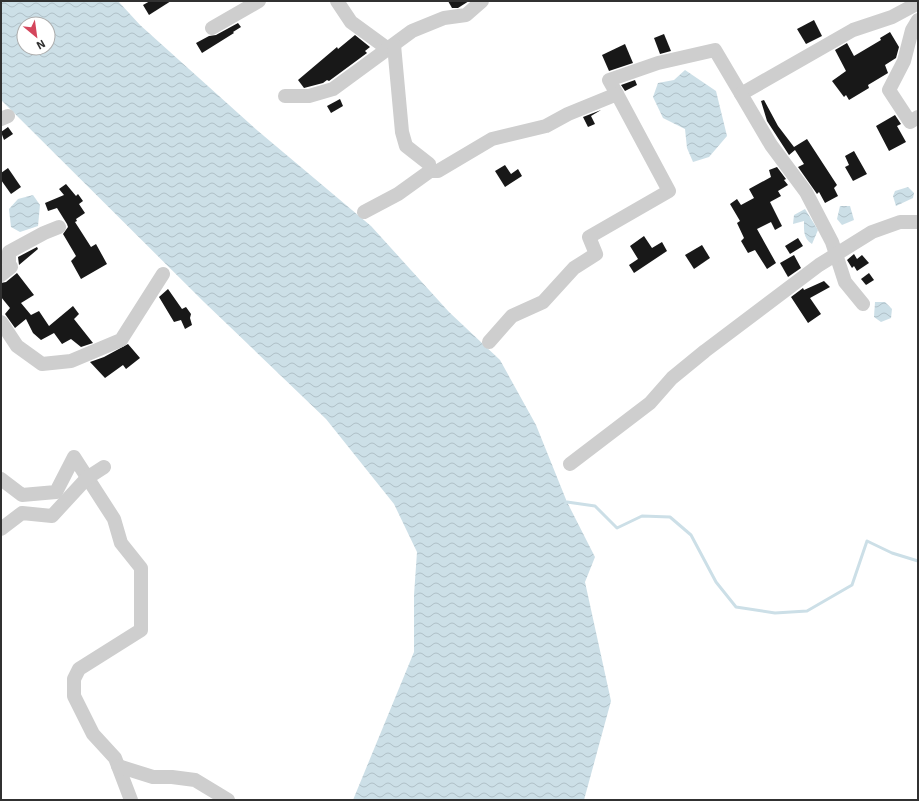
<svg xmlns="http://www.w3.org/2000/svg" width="919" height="801" viewBox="0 0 919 801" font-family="'IBM Plex Sans',sans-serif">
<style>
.water{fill:url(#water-waves);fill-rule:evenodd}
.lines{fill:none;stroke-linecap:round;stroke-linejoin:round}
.stream{stroke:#ccdfe7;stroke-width:3}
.building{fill:#181818}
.minor{stroke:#cecece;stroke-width:14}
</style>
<defs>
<pattern id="water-waves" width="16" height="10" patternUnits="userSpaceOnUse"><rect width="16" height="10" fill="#ccdfe7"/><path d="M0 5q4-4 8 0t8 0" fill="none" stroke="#b0c0c7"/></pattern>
</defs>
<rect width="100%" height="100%" fill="#fff"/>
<g class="water">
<path d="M1,1H118L140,25L258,131L371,226L449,312L500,360L536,425L567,502L595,557L585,582L611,701L584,800H353L414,652V595L417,552L394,504L326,419L204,302L1,100ZM24,24H48V48H24Z"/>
<polygon points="685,70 716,91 727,136 709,157 693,162 687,148 685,129 663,118 653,97 658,83 674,80"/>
<polygon points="908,187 914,193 913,198 896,206 893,196 895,191"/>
<polygon points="33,195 40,205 38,226 20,232 11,227 9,209 18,199"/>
<polygon points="840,206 850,206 854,220 842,225 837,219"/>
<path d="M805,209L818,230L812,244C803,238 804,230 804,221L793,224L794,215Z"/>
<polygon points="875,302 885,302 892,309 891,318 881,322 874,317"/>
</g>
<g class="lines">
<polyline class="stream" points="565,504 567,502 595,506 617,528 642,516 670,517 691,535 716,582 736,607 775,613 807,611 852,585 867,541 892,553 918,561"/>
</g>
<g class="building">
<polygon points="150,1 171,1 149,15 143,5"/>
<polygon points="448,1 469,1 458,8 452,8"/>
<polygon points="814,20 822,36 806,44 797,29"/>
<polygon points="238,23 241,27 233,32 234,33 202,53 196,43 209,36 216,35"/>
<polygon points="890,32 899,47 896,58 885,65 888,73 868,85 869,88 849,100 846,95 844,97 832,81 846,71 835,50 847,43 854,56 881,40 880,38"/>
<polygon points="664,34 671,51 660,54 654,38"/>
<polygon points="355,35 370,47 365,51 367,53 329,81 327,80 323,83 304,88 298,80 337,47 338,49"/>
<polygon points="625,44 633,63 609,71 602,55"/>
<polygon points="635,80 637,85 625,91 621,85"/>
<polygon points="340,99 343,106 331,113 327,106"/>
<polygon points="764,100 778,126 794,147 807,139 837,185 834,188 838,196 825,203 819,192 817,194 798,167 804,164 795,150 789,155 767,121 761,101"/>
<polygon points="601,110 591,116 595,124 588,127 583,117"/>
<polygon points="895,115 901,124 897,126 906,142 889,151 876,126"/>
<polygon points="8,127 13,134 4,140 1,132"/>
<polygon points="854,151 867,174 853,181 845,167 849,165 845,156"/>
<polygon points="505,165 511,174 518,169 522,176 505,187 495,171"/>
<polygon points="777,167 786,179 784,180 788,185 778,191 781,196 770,202 782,226 775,230 771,222 757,229 776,263 767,269 755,250 748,253 741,241 744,238 737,223 740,221 730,204 737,199 741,205 754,198 749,189 771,177 769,170"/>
<polygon points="8,168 21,187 11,194 1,180 1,173"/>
<polygon points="66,184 76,196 78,194 83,201 79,204 85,213 76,219 77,221 75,222 91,247 96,244 107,264 81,279 71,261 76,256 63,234 68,227 67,224 57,208 48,211 45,203 64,195 59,189"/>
<polygon points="644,236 652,248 662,242 667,251 634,273 629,265 638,259 630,246"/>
<polygon points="798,238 803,246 790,254 785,246"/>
<polygon points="702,245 710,258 694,269 685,255"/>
<polygon points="37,247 38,249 19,265 18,257"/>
<polygon points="854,254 857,259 862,255 869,263 857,271 854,266 852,268 847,260"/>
<polygon points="794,255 801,268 788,277 780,263"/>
<polygon points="17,273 34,295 21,303 31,315 39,311 49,326 73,306 79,314 74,319 93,343 81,347 71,339 62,344 54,333 41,340 33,333 26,319 15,328 5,314 10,308 1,297 1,283 6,282"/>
<polygon points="869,273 874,280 866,285 861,279"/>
<polygon points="824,281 830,287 810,298 821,314 808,323 791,297 803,288 804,290"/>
<polygon points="168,289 182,309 186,307 191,314 190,318 192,325 185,329 181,320 174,322 159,297"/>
<polygon points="128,344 140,358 126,369 123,365 105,378 90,362 104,357"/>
</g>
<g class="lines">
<g class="minor">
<polyline points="337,1 351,22 388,49"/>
<polyline points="918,20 912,30 904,61 889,90 910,122 918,117"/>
<polyline points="212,28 259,1"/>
<polyline points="617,94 609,80 658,63 715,50 741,94 853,30 892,17 918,3"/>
<polyline points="741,94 771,145 806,192 832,242 845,282 863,304"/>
<polyline points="285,96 309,96 333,89 412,31 444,18 466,15 482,1"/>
<polyline points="1,119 8,116"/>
<polyline points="430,171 438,171 492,139 546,126 568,114 617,94 669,191 589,237 596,254 574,268 543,302 512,316 489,342"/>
<polyline points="364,212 398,194 430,171 429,164 406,146 402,132 394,45"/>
<polyline points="1,275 11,267 9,264 9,252 44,233 59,227"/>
<polyline points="1,322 17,346 42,364 71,361 121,340 163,274"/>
<polyline points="570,464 650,403 672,378 705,351 819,265 872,232 900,222 918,222"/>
<polyline points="1,479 22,495 56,492 74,457 114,519 121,543 141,568 141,630 79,669 74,679 74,696 93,734 115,758 131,800"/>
<polyline points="1,529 22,513 52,516 87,478 104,467"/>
<polyline points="118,766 153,777 172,777 195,780 228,800"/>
</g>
</g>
<rect width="919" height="801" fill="none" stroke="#313131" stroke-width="4"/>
<g transform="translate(36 36) rotate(151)"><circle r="19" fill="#ffffff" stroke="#adadad"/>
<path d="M0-3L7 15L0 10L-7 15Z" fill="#d4465c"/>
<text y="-6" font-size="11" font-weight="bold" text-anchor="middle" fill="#313131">N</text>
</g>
</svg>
